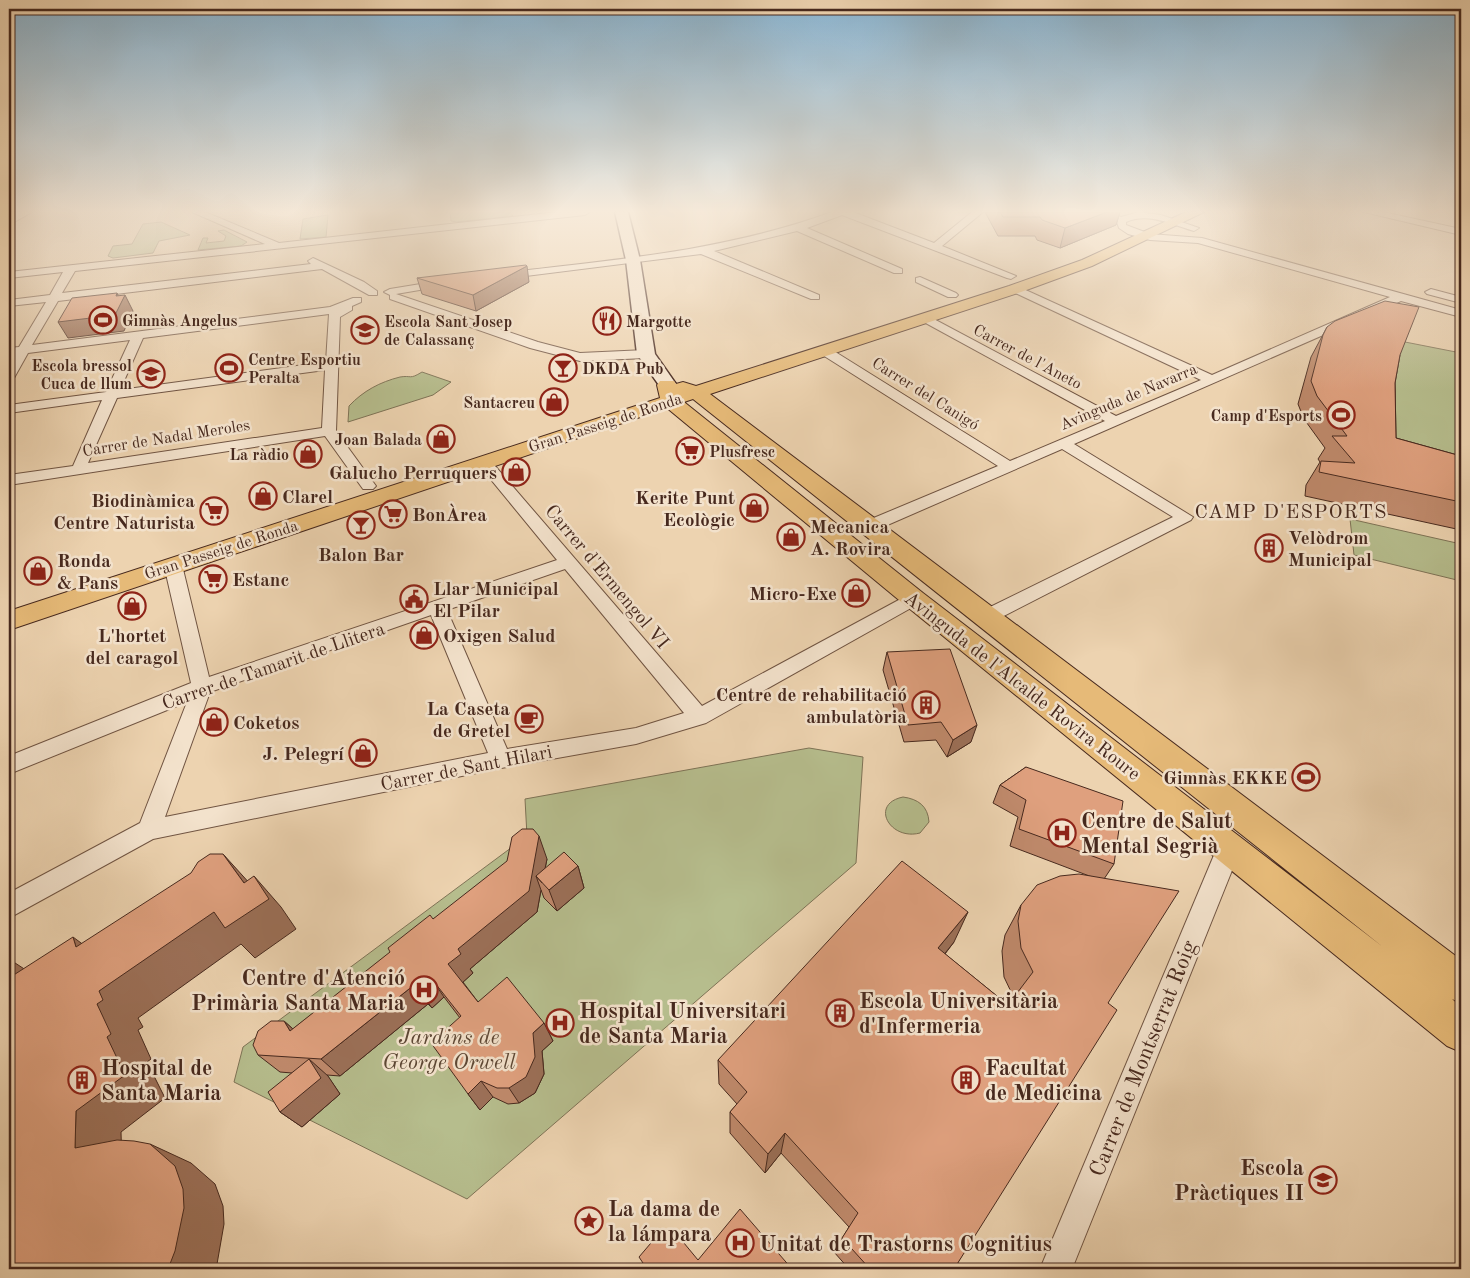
<svg xmlns="http://www.w3.org/2000/svg" width="1470" height="1278" viewBox="0 0 1470 1278" font-family="'Old Standard TT',serif">
<style>
.green{fill:#b6bd8d;stroke:#7e7356}
.lines{fill:none;stroke-linecap:round;stroke-linejoin:round}
.minor-casing{stroke:#705442;stroke-width:2}
.secondary-casing{stroke:#47291e;stroke-width:3}
.primary-casing{stroke:#47291e;stroke-width:2}
.minor{fill:#f3e2cc;fill-rule:evenodd}
.secondary{fill:#f3e2cc;fill-rule:evenodd}
.primary{fill:#e6ba78;fill-rule:evenodd}
.wall{fill:#c08a6c;stroke:#47291e}
.shaded-wall{fill:#9c7058;stroke:#47291e}
.building{fill:#dfa07e;stroke:#47291e}
.labels{text-anchor:middle;stroke-width:5;stroke-linejoin:round;paint-order:stroke}
.far-poi-label{font-size:16px;font-weight:bold;fill:#47291e;stroke:#f3e2cc;text-anchor:start}
.far-street-label{font-size:16px;fill:#47291e;stroke:#f3e2cc}
.poi-label{font-size:19px;font-weight:bold;fill:#47291e;stroke:#f3e2cc;text-anchor:start}
.street-label{font-size:19px;fill:#47291e;stroke:#f3e2cc}
.neighbourhood-label{font-size:20px;letter-spacing:1px;fill:#47291e;stroke:#f3e2cc}
.near-poi-label{font-size:22px;font-weight:bold;fill:#47291e;stroke:#f3e2cc;text-anchor:start}
.near-park-label{font-size:22px;font-style:italic;fill:#5d4734;stroke:#f3e2cc}
.near-street-label{font-size:22px;fill:#47291e;stroke:#f3e2cc}
</style>
<rect width="100%" height="100%" fill="#edd3b0"/>
<filter id="stains"><feTurbulence type="fractalNoise" baseFrequency=".004" numOctaves="4"/><feColorMatrix values="0 0 0 0 .2 0 0 0 0 .09 0 0 0 0 .02 0 0 0 .5 -.17"/></filter>
<radialGradient id="worn" r=".72"><stop offset=".6" stop-color="#630" stop-opacity="0"/><stop offset="1" stop-color="#630" stop-opacity=".3"/></radialGradient>
<g class="green">
<polygon points="450,212 510,212 513,216 457,222 451,221"/>
<polygon points="328,215 326,237 300,239 303,219"/>
<polygon points="161,222 190,235 159,241 153,253 113,258 108,256 113,246 132,244 143,224"/>
<polygon points="224,230 247,242 241,246 198,250 203,238 208,238 206,243 224,241 226,236 218,231"/>
<polygon points="1400,341 1461,353 1461,485 1380,429"/>
<path d="M422,372L451,382L433,395L348,422L349,406C363,391 380,382 400,377C412,375 409,380 422,372Z"/>
<polygon points="1350,519 1461,544 1461,581 1354,555"/>
<polygon points="809,748 863,757 856,863 467,1199 234,1082 243,1047 527,836 525,799"/>
<path d="M903,797C918,799 928,806 929,822L920,833C890,841 869,804 903,797Z"/>
</g>
<g class="lines">
<g class="minor-casing">
<g id="minor">
<polygon points="20,212 32,212 9,225 9,218"/>
<path d="M192,212H205L279,243L558,212H590L585,215L75,271L62,293L311,264L308,261L313,258L364,282L377,291V295H369L322,269L58,301L32,345L330,307L353,298H361V302L352,306V310L340,317L336,431L376,486L373,489H363L325,436L9,485V475L73,466L102,400L9,413V405L106,392L130,340L28,353L14,378L9,379V365L14,355L9,356V348L19,347L46,302L9,306V300L50,295L63,272L9,278V272L265,244ZM329,314L326,362L120,390L143,338ZM325,370L322,428L88,463L117,398Z"/>
<path d="M832,212H853L934,243L972,212H983L942,246L1016,276L1011,279L1007,278L842,215L807,228L902,269V273H894L797,231L714,251L819,295V299H811L701,254L502,279L497,276L502,273C614,260 725,251 832,212Z"/>
<path d="M1139,212L1161,215L1199,228L1194,231C1172,225 1149,212 1126,222V225L1150,234L1202,238L1461,310V317L1401,301L1074,444L1193,517L1191,520L992,622L986,623L980,622L977,617L980,612L1173,517L1062,449L876,530H864L862,526L864,522L998,466L821,354L819,351L821,348H829L1010,461L1105,421L922,321V317H930L1116,416L1201,380L1011,291V287H1019L1212,375L1390,297L1198,243L1150,240L1128,234L1119,228L1117,222L1108,217L1113,214L1121,217Z"/>
<polygon points="1364,212 1383,212 1461,229 1461,235"/>
<polygon points="920,277 956,293 958,295 956,297 948,297 916,282 916,278"/>
<polygon points="445,280 450,283 449,285 396,294 538,342 580,353 646,350 652,354 646,358 580,361 530,348 390,299 390,295 384,292 390,289"/>
<polygon points="1431,289 1461,297 1461,303 1427,294 1425,292"/>
<path d="M484,458L489,459L702,706L908,595L914,593L920,595L923,599L920,603L706,723L636,744L501,768L153,839L9,918V893L140,823L187,702L9,774V756L191,683L164,565L167,561H179L182,565L209,677L557,560L479,465L477,462L479,459ZM565,569L684,713L636,728L507,749L447,610ZM431,615L488,753L165,817L210,692Z"/>
<polygon points="1229,837 1237,841 1241,848 1072,1269 1040,1269 1217,848 1221,841"/>
</g>
</g>
<g class="secondary-casing">
<g id="secondary">
<polygon points="9,212 22,212 21,215 9,217"/>
<polygon points="615,212 628,212 640,260 655,354 676,384 673,388 661,388 637,354 626,260"/>
</g>
</g>
<g class="primary-casing">
<path id="primary" d="M1186,212H1204L1092,266L1021,292L710,394L1461,960V1003L1452,999L1461,1007V1052L1447,1046L905,605L667,408L9,630V611L660,398L657,385L660,381H674L676,384L683,382L696,386L1009,286L1082,260ZM693,399L1383,947L923,593L684,402Z"/>
</g>
<use href="#minor" class="minor"/>
<use href="#secondary" class="secondary"/>
<use href="#primary" class="primary"/>
</g>
<g class="wall">
<polygon points="985,212 1120,212 1116,225 1060,248 1037,240 1035,236 998,236"/>
<polygon points="417,278 529,282 476,311 422,294"/>
<polygon points="1327,327 1400,355 1395,383 1396,438 1461,456 1461,530 1305,496 1306,485 1320,462 1318,459 1325,448 1304,419 1298,404 1311,357"/>
<polygon points="887,652 971,742 947,757 936,740 904,742 883,670"/>
<polygon points="1026,767 1114,864 1104,879 1108,1003 954,1269 849,1269 834,1252 849,1227 781,1153 765,1173 730,1133 730,1112 737,1104 719,1084 718,1060 954,942 945,954 1008,1005 1014,998 1004,977 1002,951 1005,935 1021,905 1092,877 1010,846 1018,817 993,803 1000,785"/>
<polygon points="547,859 545,869 578,866 584,888 557,911 544,898 541,890 537,912 470,969 473,973 463,982 478,1002 544,1023 553,1041 542,1051 544,1074 535,1093 519,1103 508,1104 493,1097 480,1110 468,1094 460,1018 444,997 432,1008 428,1004 340,1076 327,1075 340,1094 302,1127 280,1112 292,1073 280,1072 258,1055 284,1021 293,1029 433,919"/>
</g>
<g class="shaded-wall">
<polygon points="1107,212 1120,212 1116,225 1060,248 1065,228"/>
<polygon points="527,266 529,282 476,311 473,295"/>
<polygon points="117,293 121,302 125,295 133,311 124,331 68,338 58,322 116,296"/>
<polygon points="977,725 971,742 947,757 953,740"/>
<polygon points="539,836 547,859 542,883 536,876 541,890 537,912 470,969 473,973 461,984 448,964 458,949"/>
<polygon points="223,854 252,886 254,876 281,907 296,929 255,958 241,944 138,1018 143,1027 138,1030 151,1059 147,1062 165,1098 121,1132 122,1167 75,1148 76,1111 107,1037 97,1004 99,991 244,883"/>
<polygon points="578,866 584,888 557,911 549,890"/>
<polygon points="968,912 954,942 926,977 938,948"/>
<polygon points="73,937 112,966 76,947"/>
<polygon points="9,959 35,976 9,984"/>
<polygon points="431,978 444,997 432,1008 418,989"/>
<polygon points="414,985 428,1004 340,1076 321,1059"/>
<polygon points="284,1021 304,1039 290,1031"/>
<polygon points="544,1023 553,1041 542,1051 544,1074 535,1093 519,1103 509,1088 533,1033"/>
<polygon points="309,1059 328,1076 340,1094 302,1127 280,1112"/>
<polygon points="481,1081 493,1097 480,1110 468,1094"/>
<polygon points="785,1133 781,1153 765,1173 768,1154"/>
<polygon points="150,1144 191,1163 215,1184 223,1206 224,1224 217,1264 215,1269 168,1269"/>
</g>
<g class="building">
<polygon points="1000,212 1107,212 1065,228 1042,220 1040,217 1003,217"/>
<polygon points="526,265 527,266 473,295 417,278"/>
<polygon points="117,293 116,296 125,295 115,315 58,322 72,298"/>
<polygon points="1385,301 1419,307 1400,355 1395,383 1396,438 1461,456 1461,502 1319,472 1321,461 1355,463 1332,436 1347,436 1317,396 1311,381 1323,335 1327,327 1335,321"/>
<polygon points="950,649 977,725 953,740 941,722 908,725 887,652"/>
<polygon points="1026,767 1123,801 1114,864 1019,829 1026,800 1000,785"/>
<polygon points="522,829 533,829 539,836 529,891 458,949 461,954 448,964 478,1002 507,977 544,1023 533,1033 535,1057 526,1077 509,1088 497,1088 481,1081 468,1094 431,1043 461,1016 431,978 418,989 414,985 321,1059 258,1055 253,1045 258,1031 271,1021 284,1021 290,1031 390,952 388,948 430,915 433,919 507,861 512,837"/>
<polygon points="564,852 578,866 549,890 536,876"/>
<polygon points="210,854 223,854 244,883 254,876 269,899 225,928 214,912 99,991 103,1000 97,1004 111,1034 107,1037 125,1075 76,1111 75,1148 117,1140 134,1141 150,1144 175,1166 183,1189 184,1208 175,1251 168,1269 9,1269 9,978 73,937 76,947 191,873 198,862"/>
<polygon points="902,861 968,912 938,948 1008,1005 1033,972 1021,948 1018,921 1021,905 1037,885 1060,876 1079,874 1179,891 1108,1003 1117,1010 954,1269 870,1269 842,1238 858,1213 785,1133 768,1154 730,1112 747,1092 718,1060"/>
<polygon points="309,1059 321,1078 280,1112 268,1092"/>
<polygon points="740,1209 792,1269 647,1269 639,1257 662,1230 674,1244 679,1237 698,1260"/>
</g>
<linearGradient id="sky" x2="0" y2="1"><stop stop-color="#89b5d3"/><stop offset="0.54" stop-color="#f7ebdb"/><stop offset="1" stop-color="#f7ebdb" stop-opacity="0"/></linearGradient>
<rect width="1470" height="391" fill="url(#sky)"/>
<defs>
<g id="stadium-ring" transform="scale(1.4375)"><circle r="9.5" fill="#f3e2cc" stroke="#8f2418" stroke-width="1.5"/><path d="M0-5a6.5 5 0 1 0 0 10a6.5 5 0 1 0 0-10ZM-3.5-1.8h7v3.6h-7Z" fill="#8f2418"/></g>
<g id="restaurant-ring" transform="scale(1.4375)"><circle r="9.5" fill="#f3e2cc" stroke="#8f2418" stroke-width="1.5"/><path d="M-5-6h1v4h1v-4h1v4h1v-4h1v5L-1.5 .5V6h-2V.5L-5-1ZM5-6V6H3V1.5H1.5Q1.5-4 5-6Z" fill="#8f2418"/></g>
<g id="school-ring" transform="scale(1.4375)"><circle r="9.5" fill="#f3e2cc" stroke="#8f2418" stroke-width="1.5"/><path d="M0-5L7-2L0 1L-7-2ZM-4 1L0 2.5L4 1V4Q0 6-4 4Z" fill="#8f2418"/></g>
<g id="bar-ring" transform="scale(1.4375)"><circle r="9.5" fill="#f3e2cc" stroke="#8f2418" stroke-width="1.5"/><path d="M-6-5H6L.8 .8V4.5H3.5V6h-7V4.5H-.8V.8Z" fill="#8f2418"/></g>
<g id="shop-ring" transform="scale(1.4375)"><circle r="9.5" fill="#f3e2cc" stroke="#8f2418" stroke-width="1.5"/><path d="M-5-2.5h2.3a2.7 3.5 0 0 1 5.4 0H5L5.5 6h-11ZM-1.5-2.5h3a1.5 2.3 0 0 0-3 0Z" fill="#8f2418"/></g>
<g id="supermarket-ring" transform="scale(1.4375)"><circle r="9.5" fill="#f3e2cc" stroke="#8f2418" stroke-width="1.5"/><path d="M-6-5.5h2.5l.6 2H6L4.5 2H-2.5L-4.4-4H-6ZM-1.5 3.2a1.3 1.3 0 1 0 .1 0ZM3 3.2a1.3 1.3 0 1 0 .1 0Z" fill="#8f2418"/></g>
<g id="building-ring" transform="scale(1.4375)"><circle r="9.5" fill="#f3e2cc" stroke="#8f2418" stroke-width="1.5"/><path d="M-4-6H4V6H1V3H-1V6H-4ZM-2.5-4.3h1.7v1.8h-1.7ZM.8-4.3h1.7v1.8H.8ZM-2.5-1h1.7V.8h-1.7ZM.8-1h1.7V.8H.8Z" fill="#8f2418"/></g>
<g id="civic-ring" transform="scale(1.4375)"><circle r="9.5" fill="#f3e2cc" stroke="#8f2418" stroke-width="1.5"/><path d="M-.6-6.5H3V-4.5H.6V-3L4-1V1h2V6H-6V1h2V-1L-.6-3ZM-1.2 2.5V6h2.4V2.5Z" fill="#8f2418"/></g>
<g id="cafe-ring" transform="scale(1.4375)"><circle r="9.5" fill="#f3e2cc" stroke="#8f2418" stroke-width="1.5"/><path d="M-5.5-4.5H6V0H3Q3 3.5 0 3.5H-2.5Q-5.5 3.5-5.5 0ZM3-3.2v2h1.7v-2ZM-6 4.5H4V6H-6Z" fill="#8f2418"/></g>
<g id="hospital-ring" transform="scale(1.4375)"><circle r="9.5" fill="#f3e2cc" stroke="#8f2418" stroke-width="1.5"/><path d="M-5-5h3v3.5h4V-5h3V5h-3V1.5h-4V5h-3Z" fill="#8f2418"/></g>
<g id="sight-ring" transform="scale(1.4375)"><circle r="9.5" fill="#f3e2cc" stroke="#8f2418" stroke-width="1.5"/><path d="M0-6L1.8-2.2L6-1.7L2.9 1.2L3.7 5.4L0 3.3L-3.7 5.4L-2.9 1.2L-6-1.7L-1.8-2.2Z" fill="#8f2418"/></g>
</defs>
<g fill-rule="evenodd">
<use href="#stadium-ring" x="103" y="320"/>
<use href="#restaurant-ring" x="607" y="321"/>
<use href="#school-ring" x="365" y="330"/>
<use href="#stadium-ring" x="229" y="368"/>
<use href="#bar-ring" x="563" y="368"/>
<use href="#school-ring" x="151" y="374"/>
<use href="#shop-ring" x="554" y="402"/>
<use href="#stadium-ring" x="1341" y="415"/>
<use href="#shop-ring" x="441" y="439"/>
<use href="#supermarket-ring" x="690" y="451"/>
<use href="#shop-ring" x="308" y="454"/>
<use href="#shop-ring" x="516" y="472"/>
<use href="#shop-ring" x="263" y="496"/>
<use href="#shop-ring" x="754" y="508"/>
<use href="#supermarket-ring" x="214" y="511"/>
<use href="#supermarket-ring" x="393" y="514"/>
<use href="#bar-ring" x="361" y="525"/>
<use href="#shop-ring" x="791" y="537"/>
<use href="#building-ring" x="1269" y="548"/>
<use href="#shop-ring" x="38" y="571"/>
<use href="#supermarket-ring" x="213" y="579"/>
<use href="#shop-ring" x="856" y="593"/>
<use href="#civic-ring" x="414" y="599"/>
<use href="#shop-ring" x="132" y="606"/>
<use href="#shop-ring" x="424" y="635"/>
<use href="#building-ring" x="926" y="705"/>
<use href="#cafe-ring" x="529" y="719"/>
<use href="#shop-ring" x="214" y="722"/>
<use href="#shop-ring" x="363" y="753"/>
<use href="#stadium-ring" x="1306" y="777"/>
<use href="#hospital-ring" x="1062" y="833"/>
<use href="#hospital-ring" x="424" y="990"/>
<use href="#building-ring" x="840" y="1013"/>
<use href="#hospital-ring" x="560" y="1023"/>
<use href="#building-ring" x="82" y="1080"/>
<use href="#building-ring" x="966" y="1080"/>
<use href="#school-ring" x="1323" y="1180"/>
<use href="#sight-ring" x="589" y="1221"/>
<use href="#hospital-ring" x="740" y="1243"/>
</g>
<g class="labels">
<g class="far-poi-label">
<text x="122" y="326">Gimnàs Angelus</text>
<text x="384" y="327">Escola Sant Josep<tspan x="384" dy="18">de Calassanç</tspan></text>
<text x="626" y="327">Margotte</text>
<text x="248" y="365">Centre Esportiu<tspan x="248" dy="18">Peralta</tspan></text>
<text x="132" y="371" text-anchor="end">Escola bressol<tspan x="132" dy="18">Cuca de llum</tspan></text>
<text x="582" y="374">DKDA Pub</text>
<text x="535" y="408" text-anchor="end">Santacreu</text>
<text x="1322" y="421" text-anchor="end">Camp d'Esports</text>
<text x="422" y="445" text-anchor="end">Joan Balada</text>
<text x="709" y="457">Plusfresc</text>
<text x="289" y="460" text-anchor="end">La ràdio</text>
</g>
<g class="far-street-label">
<text transform="translate(1028 356) rotate(28)" y="6">Carrer de l'Aneto</text>
<text transform="translate(926 393) rotate(32)" y="6">Carrer del Canigó</text>
<text transform="translate(1128 396) rotate(-23)" y="6">Avinguda de Navarra</text>
<text transform="translate(605 422) rotate(-18)" y="6">Gran Passeig de Ronda</text>
<text transform="translate(166 437) rotate(-9)" y="6">Carrer de Nadal Meroles</text>
<text transform="translate(221 549) rotate(-18)" y="6">Gran Passeig de Ronda</text>
</g>
<g class="poi-label">
<text x="497" y="479" text-anchor="end">Galucho Perruquers</text>
<text x="282" y="503">Clarel</text>
<text x="735" y="504" text-anchor="end">Kerite Punt<tspan x="735" dy="22">Ecològic</tspan></text>
<text x="195" y="507" text-anchor="end">Biodinàmica<tspan x="195" dy="22">Centre Naturista</tspan></text>
<text x="412" y="521">BonÀrea</text>
<text x="810" y="533">Mecanica<tspan x="810" dy="22">A. Rovira</tspan></text>
<text x="1288" y="544">Velòdrom<tspan x="1288" dy="22">Municipal</tspan></text>
<text x="361" y="561" text-anchor="middle">Balon Bar</text>
<text x="57" y="567">Ronda<tspan x="57" dy="22">&amp; Pans</tspan></text>
<text x="232" y="586">Estanc</text>
<text x="433" y="595">Llar Municipal<tspan x="433" dy="22">El Pilar</tspan></text>
<text x="837" y="600" text-anchor="end">Micro-Exe</text>
<text x="132" y="642" text-anchor="middle">L'hortet<tspan x="132" dy="22">del caragol</tspan></text>
<text x="443" y="642">Oxigen Salud</text>
<text x="907" y="701" text-anchor="end">Centre de rehabilitació<tspan x="907" dy="22">ambulatòria</tspan></text>
<text x="510" y="715" text-anchor="end">La Caseta<tspan x="510" dy="22">de Gretel</tspan></text>
<text x="233" y="729">Coketos</text>
<text x="344" y="760" text-anchor="end">J. Pelegrí</text>
<text x="1287" y="784" text-anchor="end">Gimnàs EKKE</text>
</g>
<g class="street-label">
<text transform="translate(608 576) rotate(50)" y="7">Carrer d'Ermengol VI</text>
<text transform="translate(273 665) rotate(-19)" y="7">Carrer de Tamarit de Llitera</text>
<text transform="translate(1023 685) rotate(38)" y="7">Avinguda de l'Alcalde Rovira Roure</text>
<text transform="translate(466 767) rotate(-11)" y="7">Carrer de Sant Hilari</text>
</g>
<g class="neighbourhood-label">
<text x="1291" y="518">CAMP D'ESPORTS</text>
</g>
<g class="near-poi-label">
<text x="1081" y="828">Centre de Salut<tspan x="1081" dy="25">Mental Segrià</tspan></text>
<text x="405" y="985" text-anchor="end">Centre d'Atenció<tspan x="405" dy="25">Primària Santa Maria</tspan></text>
<text x="859" y="1008">Escola Universitària<tspan x="859" dy="25">d'Infermeria</tspan></text>
<text x="579" y="1018">Hospital Universitari<tspan x="579" dy="25">de Santa Maria</tspan></text>
<text x="101" y="1075">Hospital de<tspan x="101" dy="25">Santa Maria</tspan></text>
<text x="985" y="1075">Facultat<tspan x="985" dy="25">de Medicina</tspan></text>
<text x="1304" y="1175" text-anchor="end">Escola<tspan x="1304" dy="25">Pràctiques II</tspan></text>
<text x="608" y="1216">La dama de<tspan x="608" dy="25">la lámpara</tspan></text>
<text x="759" y="1251">Unitat de Trastorns Cognitius</text>
</g>
<g class="near-park-label">
<text x="449" y="1044">Jardins de<tspan x="449" dy="25">George Orwell</tspan></text>
</g>
<g class="near-street-label">
<text transform="translate(1142 1058) rotate(-68)" y="8">Carrer de Montserrat Roig</text>
</g>
</g>
<rect width="1470" height="1278" fill="none" stroke="#edd3b0" stroke-width="30"/>
<rect x="10" y="10" width="1450" height="1258" fill="none" stroke="#47291e" stroke-width="2.5"/>
<rect x="15" y="15" width="1440" height="1248" fill="none" stroke="#47291e"/>
<rect width="100%" height="100%" filter="url(#stains)"/>
<rect width="100%" height="100%" fill="url(#worn)"/>
</svg>
